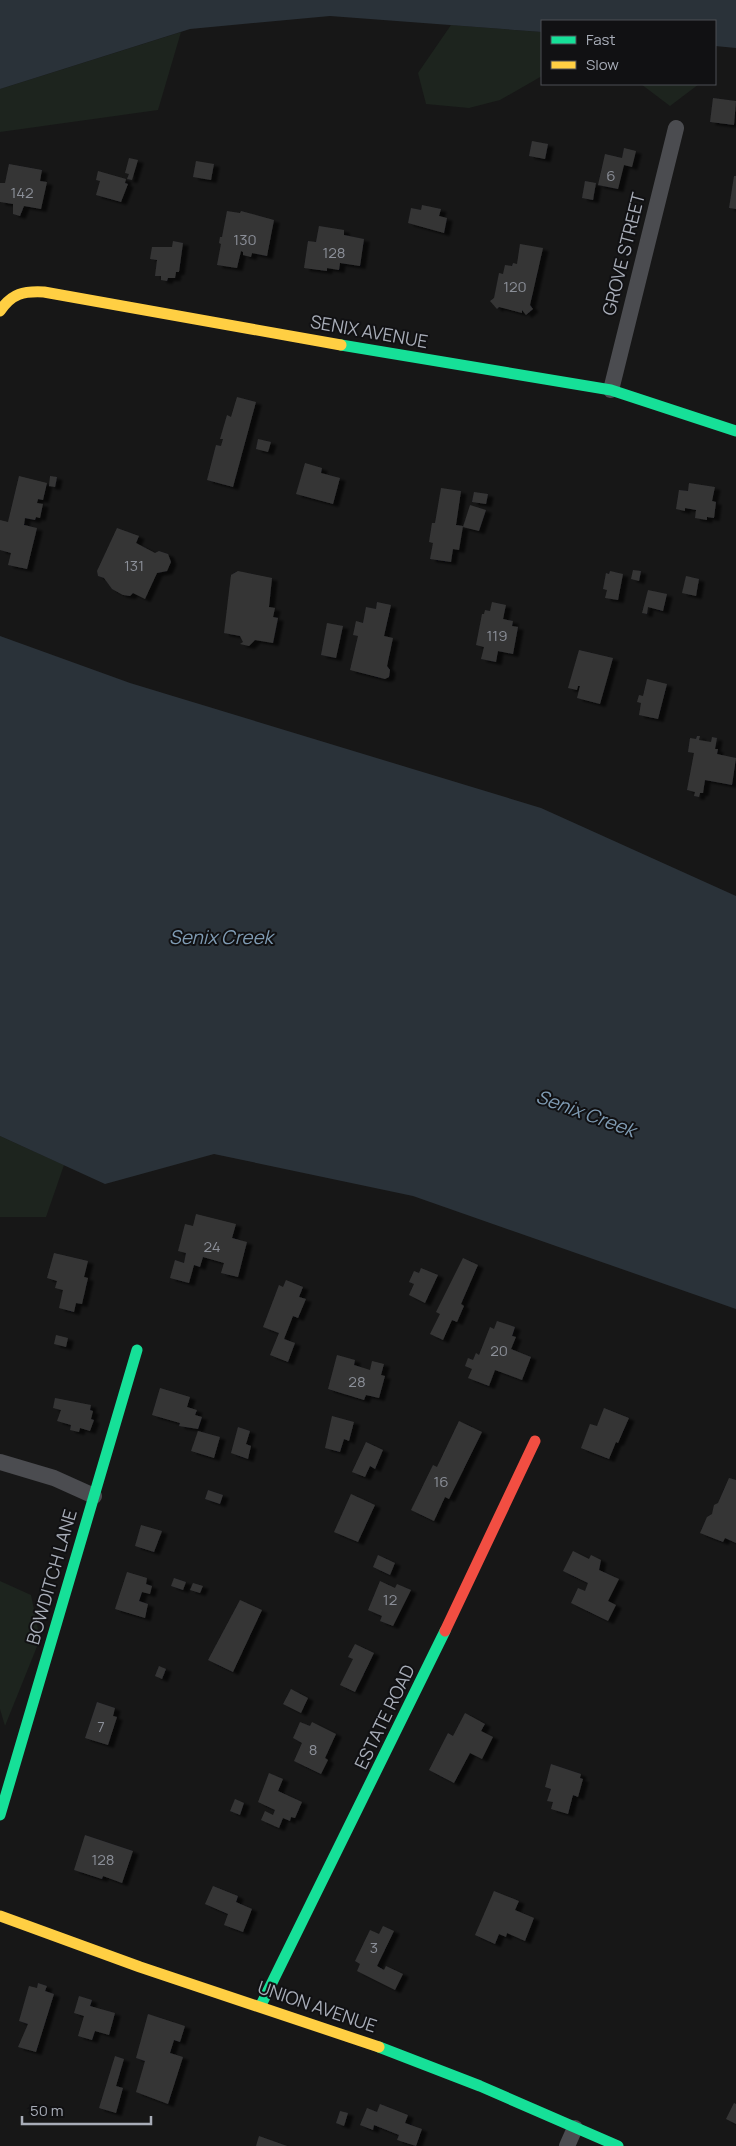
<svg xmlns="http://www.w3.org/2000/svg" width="736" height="2146" viewBox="0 0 736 2146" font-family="Manrope,sans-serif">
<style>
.green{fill:#1d241e}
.water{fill:#2a3239}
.building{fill:#353536;filter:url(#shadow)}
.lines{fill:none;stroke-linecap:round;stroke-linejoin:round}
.street{stroke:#4b4c50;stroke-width:16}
.fast{stroke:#16e098;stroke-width:11}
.slow{stroke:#ffcf43;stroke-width:11}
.jam{stroke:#f24e42;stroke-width:11}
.labels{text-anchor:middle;stroke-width:4;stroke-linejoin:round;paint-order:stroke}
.number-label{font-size:15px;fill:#8b8f98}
.street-label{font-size:18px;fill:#a8adb8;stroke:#111113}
.water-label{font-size:19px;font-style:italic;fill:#7f9bb3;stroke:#111113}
</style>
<defs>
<filter id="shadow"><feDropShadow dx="5.5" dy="3" stdDeviation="1" flood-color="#0009"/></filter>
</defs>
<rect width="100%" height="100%" fill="#171717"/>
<g class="green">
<polygon points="451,25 542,32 542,76 500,100 469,108 426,104 418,73"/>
<polygon points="181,32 158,110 0,132 0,89"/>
<polygon points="641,84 699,84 670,106"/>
<polygon points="0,1136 64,1165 46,1217 0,1217"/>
<polygon points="0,1581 31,1595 40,1639 5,1726 0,1709"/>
</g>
<g class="water">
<polygon points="0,0 736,0 736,48 715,46 715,21 542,21 542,32 330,16 190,29 0,89"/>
<polygon points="0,636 130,683 541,808 736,896 736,1309 413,1196 214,1154 105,1184 0,1136"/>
</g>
<g class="building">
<polygon points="713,98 736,101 734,125 710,122"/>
<polygon points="532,141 548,144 545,159 529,156"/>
<polygon points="624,148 636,151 632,167 624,165 618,189 598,185 605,154 622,158"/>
<polygon points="129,158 138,160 132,180 127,179 129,174 125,173"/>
<polygon points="196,161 214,164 211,180 193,177"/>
<polygon points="9,164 42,170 40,181 47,182 41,209 24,206 20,216 13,214 13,204 0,202 0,183 5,183"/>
<polygon points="98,171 126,179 125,183 128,184 121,202 96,195 100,181 96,180"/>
<polygon points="734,176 736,176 736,209 729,208"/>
<polygon points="585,181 596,183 593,200 582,198"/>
<polygon points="422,205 441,209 439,216 447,218 444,233 408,223 411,208 421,210"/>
<polygon points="227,211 240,213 241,211 274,220 267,256 252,253 251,257 243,255 243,252 241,251 237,268 217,265 221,244 219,243 220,237 222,237"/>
<polygon points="319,226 344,230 344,235 364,239 360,266 340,263 339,270 327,268 327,271 304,268 308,241 316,242"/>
<polygon points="173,241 183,243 179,272 176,272 175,278 168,278 167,281 161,280 161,276 155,276 157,260 150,259 152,247 172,247"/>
<polygon points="520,244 543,248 530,305 533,309 526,315 522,310 522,313 499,307 497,309 490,301 494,298 499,273 503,274 505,265 512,266 513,263 517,264"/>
<polygon points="237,397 256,402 233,487 207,480 216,445 221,446 223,439 220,439 227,415 231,417"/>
<polygon points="258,439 271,442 268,452 256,449"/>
<polygon points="305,463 322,468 321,473 340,478 333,504 296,494"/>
<polygon points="19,476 47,483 43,500 38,499 37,503 43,504 40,518 36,517 35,520 25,518 24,525 37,528 27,569 8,565 11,553 0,550 0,520 8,522"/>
<polygon points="50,476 57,477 55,487 49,486"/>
<polygon points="689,483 715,487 712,501 716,502 714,518 707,517 707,520 695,518 696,510 685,508 685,511 676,509 679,490 688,491"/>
<polygon points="441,488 461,491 456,525 463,526 459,550 453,549 451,562 430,559 433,543 429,542 432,523 435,523"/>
<polygon points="474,492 488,494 486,504 472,502"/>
<polygon points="470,505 486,510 479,531 463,527"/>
<polygon points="117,528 139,536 136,543 155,553 159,551 168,554 171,562 167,571 157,573 145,599 133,593 130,596 123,595 112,589 104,578 98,576 97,571"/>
<polygon points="633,570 641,571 639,581 631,579"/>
<polygon points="238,571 272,578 269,607 275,608 273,617 278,618 273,643 255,640 249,646 240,644 243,642 240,636 224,633 231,575"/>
<polygon points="610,571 623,574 618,600 605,598 607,590 603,589 606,573 609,574"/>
<polygon points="686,576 699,579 696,596 682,593"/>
<polygon points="648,590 667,594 663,611 648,607 647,614 642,613"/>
<polygon points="377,602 391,605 384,636 393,638 387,666 390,670 389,677 385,679 350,670 358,636 353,635 356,621 363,623 366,607 376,609"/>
<polygon points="492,602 506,605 503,619 513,621 512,626 518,627 513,654 498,651 496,662 481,659 484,647 476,645 482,614 484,614 485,610 490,611"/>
<polygon points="327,623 343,626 336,658 321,655"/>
<polygon points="579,650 613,658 600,704 577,698 580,686 578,686 577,690 568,688"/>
<polygon points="647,679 667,684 658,719 639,715 641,703 637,702 639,695 643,696"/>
<polygon points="697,736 700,736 699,740 711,742 712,737 717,738 715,749 718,749 717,754 736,758 732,785 705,780 703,793 700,793 699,797 694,796 695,792 687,790 694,753 688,752 690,738 696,739"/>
<polygon points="196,1214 236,1224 232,1238 247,1242 238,1277 221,1273 224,1263 203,1257 200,1267 194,1265 189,1283 170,1278 175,1260 184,1263 186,1253 178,1251 185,1224 193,1226"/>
<polygon points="54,1253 88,1261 84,1277 88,1278 82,1304 76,1303 74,1312 59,1308 63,1290 55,1288 57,1281 47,1278"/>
<polygon points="463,1258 478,1265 461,1304 464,1306 457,1322 452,1320 443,1340 430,1334 440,1314 436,1312"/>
<polygon points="421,1268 438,1275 425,1303 409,1295 414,1284 409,1282 414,1271 419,1273"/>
<polygon points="286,1280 303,1287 299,1297 306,1299 298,1318 293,1316 284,1339 295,1343 288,1362 270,1355 279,1333 263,1327 279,1285 283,1287"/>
<polygon points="497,1321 515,1327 512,1336 516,1337 511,1349 531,1357 522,1380 495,1370 489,1386 468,1378 472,1369 465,1366 468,1358 473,1360 476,1353 479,1355 490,1327 494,1329"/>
<polygon points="56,1335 68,1338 66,1347 54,1344"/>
<polygon points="337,1355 355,1360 354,1365 370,1370 372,1361 384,1364 381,1375 385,1376 379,1398 366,1395 364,1400 328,1389"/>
<polygon points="160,1388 190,1397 187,1407 197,1410 195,1415 202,1417 198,1429 179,1426 180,1423 152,1415"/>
<polygon points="55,1398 91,1405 90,1410 93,1411 91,1419 94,1420 90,1431 80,1428 79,1432 70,1430 71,1425 57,1421 61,1410 53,1408"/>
<polygon points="604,1408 629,1418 618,1443 616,1442 609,1459 581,1448 590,1424 597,1426"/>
<polygon points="332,1416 354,1422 349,1441 344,1439 340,1452 325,1448"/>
<polygon points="459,1421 482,1432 449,1499 445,1497 434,1521 411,1510 433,1465 437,1467"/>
<polygon points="238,1427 250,1431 246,1444 251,1446 248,1459 231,1453"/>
<polygon points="198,1431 220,1437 214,1458 191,1451"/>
<polygon points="366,1442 383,1450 375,1469 370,1466 365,1477 352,1472"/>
<polygon points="729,1478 736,1480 736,1543 725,1538 723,1542 700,1533 707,1517 712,1514 714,1505 718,1503"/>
<polygon points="208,1490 223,1495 220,1504 205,1499"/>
<polygon points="351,1494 375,1505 358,1542 334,1532"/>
<polygon points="141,1525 162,1531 154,1552 135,1546"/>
<polygon points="573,1551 589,1559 591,1555 601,1560 599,1570 619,1579 608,1601 616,1605 608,1621 571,1603 578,1588 585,1591 588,1583 563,1571"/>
<polygon points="378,1555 395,1563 390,1575 373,1567"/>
<polygon points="127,1572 147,1578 146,1584 152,1586 150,1594 142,1592 139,1601 148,1604 145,1618 115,1609"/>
<polygon points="174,1578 186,1582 183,1590 171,1586"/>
<polygon points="380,1581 395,1588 397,1584 411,1590 393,1626 380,1621 382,1616 368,1610"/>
<polygon points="193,1583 203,1586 200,1593 190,1590"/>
<polygon points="240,1600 262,1610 233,1672 208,1660"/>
<polygon points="355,1644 374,1653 355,1692 340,1685 353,1659 348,1657"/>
<polygon points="159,1666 166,1669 162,1679 155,1676"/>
<polygon points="291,1689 308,1698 301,1713 283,1704"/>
<polygon points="97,1702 115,1708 113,1716 117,1717 108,1745 85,1738"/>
<polygon points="465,1713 485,1724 481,1731 493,1737 482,1759 470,1753 454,1783 429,1770 448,1733 453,1736"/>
<polygon points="300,1722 310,1726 312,1722 336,1734 325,1758 328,1760 321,1774 294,1761 302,1743 293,1738"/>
<polygon points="551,1764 581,1774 580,1778 583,1779 578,1797 573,1795 568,1814 551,1809 553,1802 547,1801 551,1789 545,1787"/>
<polygon points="269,1773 283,1779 278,1791 302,1802 295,1818 291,1817 290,1821 283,1818 279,1828 261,1820 265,1811 273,1815 275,1810 258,1802"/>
<polygon points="235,1799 244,1803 240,1815 230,1811"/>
<polygon points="85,1835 133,1851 122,1883 103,1876 102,1879 74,1870"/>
<polygon points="213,1886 238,1896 236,1902 252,1909 243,1932 224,1925 228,1914 205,1904"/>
<polygon points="494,1891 519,1901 515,1910 534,1918 525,1941 507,1933 506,1937 499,1934 495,1944 475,1935"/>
<polygon points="383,1926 394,1931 377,1966 384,1970 386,1966 403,1974 395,1990 357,1971 360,1964 355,1961 370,1930 379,1934"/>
<polygon points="38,1983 47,1986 45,1991 54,1994 36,2052 18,2047 28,2024 19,2021 29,1986 37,1988"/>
<polygon points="79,1996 92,2000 90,2006 115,2013 109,2035 95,2031 92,2040 78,2036 84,2016 74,2013"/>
<polygon points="148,2014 185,2026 180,2042 174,2040 170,2053 183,2057 168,2104 136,2092 145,2061 136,2058"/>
<polygon points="115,2056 124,2059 116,2086 123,2088 116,2113 99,2108"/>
<polygon points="734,2103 736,2104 736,2124 726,2119"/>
<polygon points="380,2104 408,2115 405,2123 422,2129 416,2146 397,2140 399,2135 374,2125 373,2130 360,2125 367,2108 377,2112"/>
<polygon points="340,2111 348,2113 344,2126 336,2123"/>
<polygon points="259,2136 287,2146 256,2146"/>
</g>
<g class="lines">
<g class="street">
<polyline points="611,390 676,128"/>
<polyline points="0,1462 54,1478 94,1496"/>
<polyline points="567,2146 575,2128"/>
</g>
<g class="fast">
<polyline points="341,345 611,390 736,431"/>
<polyline points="0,1815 137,1350"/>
<polyline points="261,2005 445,1631"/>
<polyline points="379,2047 480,2086 618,2146"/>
</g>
<g class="slow">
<path d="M0,311C12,293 24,291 44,292L341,345"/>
<polyline points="0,1916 140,1967 379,2047"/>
</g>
<polyline class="jam" points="445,1631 535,1441"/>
</g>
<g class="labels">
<g class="number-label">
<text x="611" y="181">6</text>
<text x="22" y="198">142</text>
<text x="245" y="245">130</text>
<text x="334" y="258">128</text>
<text x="515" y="292">120</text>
<text x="134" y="571">131</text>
<text x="497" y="641">119</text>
<text x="212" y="1252">24</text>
<text x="499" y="1356">20</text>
<text x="357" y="1387">28</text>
<text x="441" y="1487">16</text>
<text x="390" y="1605">12</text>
<text x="101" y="1732">7</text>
<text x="313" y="1755">8</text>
<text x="103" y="1865">128</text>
<text x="374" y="1953">3</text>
</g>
<g class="street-label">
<text transform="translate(624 254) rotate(-76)" y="6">GROVE STREET</text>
<text transform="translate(369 332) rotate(10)" y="6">SENIX AVENUE</text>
<text transform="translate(52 1577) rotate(-74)" y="6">BOWDITCH LANE</text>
<text transform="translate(385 1717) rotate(-64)" y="6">ESTATE ROAD</text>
<text transform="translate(317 2007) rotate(19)" y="6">UNION AVENUE</text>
</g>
<g class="water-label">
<text x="221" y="944">Senix Creek</text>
<text transform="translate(586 1113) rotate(20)" y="7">Senix Creek</text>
</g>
</g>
<rect x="541" y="20" width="175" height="65" fill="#111113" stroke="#4d4f55"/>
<rect x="551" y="36" width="25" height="8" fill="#16e098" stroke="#4d4f55"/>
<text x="586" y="45" font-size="15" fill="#a8adb8">Fast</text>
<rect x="551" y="61" width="25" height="8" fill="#ffcf43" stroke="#4d4f55"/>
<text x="586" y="70" font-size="15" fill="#a8adb8">Slow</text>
<path d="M22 2116v8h129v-8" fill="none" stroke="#a8adb8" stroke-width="2.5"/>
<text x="30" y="2116" font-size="15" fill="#a8adb8" stroke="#111113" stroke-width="4" paint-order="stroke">50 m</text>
</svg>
